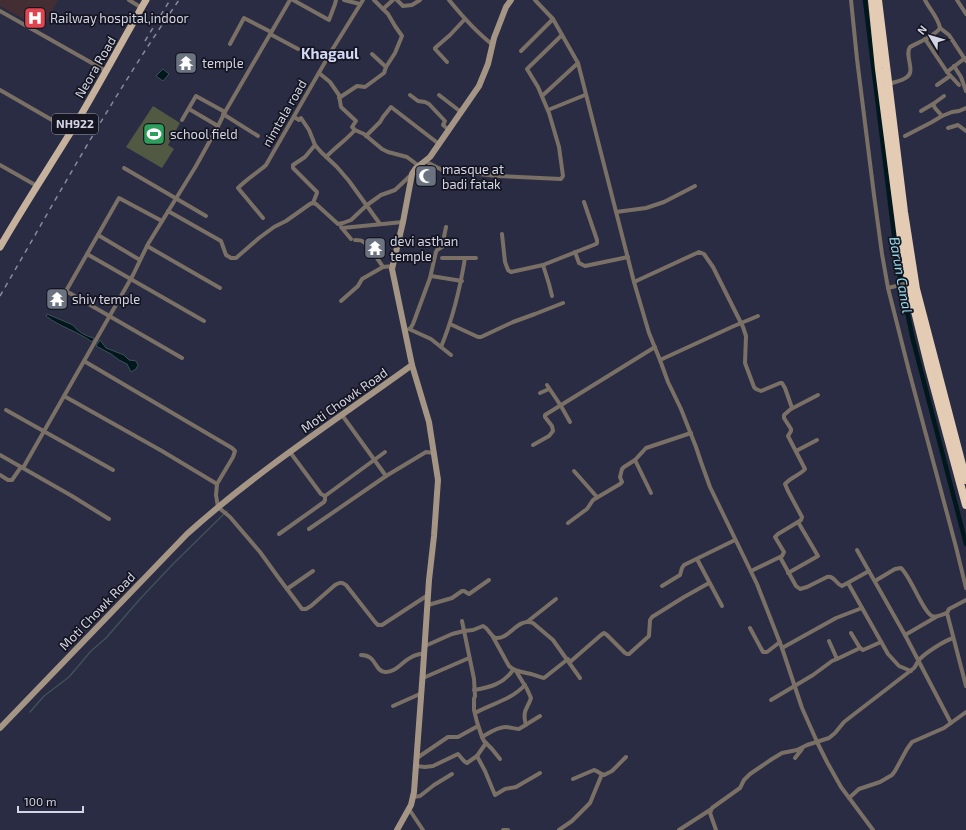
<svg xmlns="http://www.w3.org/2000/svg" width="966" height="830" viewBox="0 0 966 830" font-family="'Exo 2',sans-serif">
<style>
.industrial{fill:#432f33}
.green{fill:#515943}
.water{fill:#00171c;stroke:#3f5058}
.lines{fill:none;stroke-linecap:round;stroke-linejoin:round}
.stream{stroke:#3f5058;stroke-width:1.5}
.canal{stroke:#00171c;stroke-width:4.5}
.street{stroke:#7a7066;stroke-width:4}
.secondary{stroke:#a59585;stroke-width:6}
.primary{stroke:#c6b19d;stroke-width:7}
.highway{stroke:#e4cbb3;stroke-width:8}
.rail{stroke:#888a9d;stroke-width:1.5;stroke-dasharray:5 5;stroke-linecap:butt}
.labels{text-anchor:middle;stroke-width:3.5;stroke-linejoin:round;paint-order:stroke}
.shield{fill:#141520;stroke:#9a9baa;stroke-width:1}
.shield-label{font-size:12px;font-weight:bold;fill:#d3d5e5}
.poi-label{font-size:13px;fill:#d3d5e5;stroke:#141520;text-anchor:start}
.street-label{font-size:13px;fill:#d3d5e5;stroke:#141520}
.water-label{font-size:14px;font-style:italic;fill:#97ddeb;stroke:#141520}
.quarter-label{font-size:15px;font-weight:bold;fill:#d3d8f6;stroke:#141520}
</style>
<rect width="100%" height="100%" fill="#292c43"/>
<polygon class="industrial" points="0,0 58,0 42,29 0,6"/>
<polygon class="green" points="153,106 180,123 168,145 174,149 162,168 126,147"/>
<g class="water">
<polygon points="163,69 169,74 163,81 156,76"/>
<path d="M47,314L73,325C78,332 86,336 94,338L92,342C77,331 60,327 46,316Z"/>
<polygon points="100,340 106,348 124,355 129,360 136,361 138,365 136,369 131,372 127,364 119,360 111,354 96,346"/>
</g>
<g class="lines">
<polyline class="stream" points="30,712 44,696 69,677 91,651 106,638 140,599 173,564 227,511"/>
<polyline class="canal" points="865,0 898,267 913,340 966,544"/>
<g class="street">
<polyline points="129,0 142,8"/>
<polyline points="293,0 329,20 335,4 336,0"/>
<polyline points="344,0 360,4"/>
<polyline points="374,0 388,14 395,26 402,36 395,53 386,67"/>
<polyline points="397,0 403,6 412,5 420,0"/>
<path d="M449,0C462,16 476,32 493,45"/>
<polyline points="535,0 553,19 578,63 634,282 649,333 660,360 668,382 681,409 696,447 701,462 710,487 757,584 782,648 802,708 818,744 827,762 841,787 873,830"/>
<polyline points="851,0 857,59 874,195 882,254 888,288 909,371 956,547 966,588"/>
<polyline points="957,0 966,14"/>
<polyline points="383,9 393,0"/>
<polyline points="0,11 106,71"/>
<polyline points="940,28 949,35 966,61"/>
<polyline points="270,34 298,49"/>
<polyline points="925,39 947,72 959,85"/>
<polyline points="230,44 244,18 271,32"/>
<polyline points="521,51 553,19"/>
<polyline points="447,62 435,49 435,48 450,35 465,19"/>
<polyline points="954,66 961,77 966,91"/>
<polyline points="947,72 965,58"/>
<polyline points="319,73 330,82 339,95 341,107 356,121 352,127 355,130 364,134 382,149 388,152 407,157 419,166"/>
<path d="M889,84C894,82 902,81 907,77C916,71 904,55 910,47C919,42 935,36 940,28C938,17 930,10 925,0"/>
<polyline points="937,85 950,76"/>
<polyline points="0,90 71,131"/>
<polyline points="410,95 418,101 425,102 429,104 445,121 443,125 449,130"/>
<polyline points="439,95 461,112"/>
<polyline points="542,96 578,63"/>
<polyline points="339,98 357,86 365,87 384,73 386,67 372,54"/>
<polyline points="933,104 944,96"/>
<polyline points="189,109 218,126"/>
<polyline points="548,110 585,95"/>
<polyline points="921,111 933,104 935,108 942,116"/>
<polyline points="223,114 258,136"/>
<polyline points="294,117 299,120 301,118 309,130 315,145 321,152 337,167 349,181 380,224"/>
<polyline points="182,120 196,96 225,112"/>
<polyline points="948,128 958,125 966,131"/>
<polyline points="366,136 380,122 383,117 391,107 439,144"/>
<polyline points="905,136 932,122 942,116 952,112 959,111 966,108"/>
<path d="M326,157C336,147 346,140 355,130"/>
<polyline points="425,161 442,170 497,176 561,179 563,176 559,147 549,113 538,87 527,69 562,35"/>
<polyline points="0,165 37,186"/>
<polyline points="124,168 206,216"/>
<polyline points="313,203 317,193 317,192 293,168 293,165 305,157 315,145"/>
<polyline points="168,211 221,241 226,255 231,258 236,258 259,238 274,227 286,221 310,204 313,203 316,204 338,224 343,223 351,220 367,205 381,195 395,190 412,174"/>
<polyline points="616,212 646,208 664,202 695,186"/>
<path d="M263,218L238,188C247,179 257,173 266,165L332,50L363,0"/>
<polyline points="162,221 119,198 66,291 182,358"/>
<polyline points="341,227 351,239"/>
<polyline points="342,228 403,222"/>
<polyline points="502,234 505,262 508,270 511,272 543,265 549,284 552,296"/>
<polyline points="98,235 140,260"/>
<path d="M355,240C356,240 361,240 362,241C368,244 379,261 383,267"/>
<polyline points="147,246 220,288"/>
<polyline points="575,252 579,263 585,266 628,257"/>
<polyline points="87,254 204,321"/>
<polyline points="465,258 476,258"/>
<polyline points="543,265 596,244 597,243 597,240 584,202"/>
<polyline points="431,276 462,281"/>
<path d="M634,282L699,252L704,254L713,267L743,327L746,336L745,363L754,387L756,389L761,391L780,383H782L785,388L792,408L784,415V418L791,429V431L788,436L805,469C800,475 791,477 785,484L788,491L802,517L801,520L798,522L778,534L775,537L784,552L782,556L751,571"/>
<polyline points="888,288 908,283"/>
<polyline points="341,301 358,286 362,279 383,267 393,266"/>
<polyline points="450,324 478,337 481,337 513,322 535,314 563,303"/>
<polyline points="409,329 431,339 451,355"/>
<polyline points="410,329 413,324 430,278 436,252 437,250 442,247 446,227"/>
<path d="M441,347C453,318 460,289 465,258H442"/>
<polyline points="660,360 734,326 758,316"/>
<path d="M84,361L232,448L235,451L233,457L217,484L216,495L218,507L230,517L260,552L278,577L302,609H306L311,606L335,585C340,582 342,582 346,585L375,622L378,625H382L428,595"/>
<polyline points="547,385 561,406 570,422"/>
<polyline points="540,393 549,389"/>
<polyline points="64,396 162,451 217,484"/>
<polyline points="791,409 818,395"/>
<polyline points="6,410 113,470"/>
<polyline points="342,415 386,476 426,452 434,453"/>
<polyline points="533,445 549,436 553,431 552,426 545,417 545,415 655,347"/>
<polyline points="796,451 817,440"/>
<polyline points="290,452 321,494 325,496 385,452"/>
<polyline points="0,455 72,496 109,519"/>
<polyline points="635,460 651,493"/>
<polyline points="23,468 133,275 148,244 196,166 217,128 225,112 290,0"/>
<polyline points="574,471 597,497"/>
<polyline points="0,475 8,480 12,480 21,467"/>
<polyline points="568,523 587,509 593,500 620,484 622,482 620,477 622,469 624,467 635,460 646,448 691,433"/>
<polyline points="309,529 386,476"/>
<polyline points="279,534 324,502 325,500 325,496"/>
<polyline points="857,550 905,635 951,723"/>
<path d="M780,557L796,586L800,589L807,587L827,577C834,575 836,584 842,586L869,571"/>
<polyline points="697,559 722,606"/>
<polyline points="788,573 818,556 798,522"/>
<path d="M875,581L895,569L901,568C911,577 923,612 932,616C936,618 943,614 947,613"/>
<polyline points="848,583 888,654 899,666 911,671"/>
<polyline points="662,586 680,575 682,568 684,565 735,540"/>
<polyline points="287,589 313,571"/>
<polyline points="966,600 949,609 947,613 966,686"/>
<polyline points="428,605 452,598 462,591 464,591 469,594 489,580"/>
<polyline points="462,621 474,679 475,696 474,699 474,710 477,722 482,737 484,741 492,749 500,759"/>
<polyline points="527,622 556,599"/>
<polyline points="750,628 763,652 767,652 780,642"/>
<polyline points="851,633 860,648"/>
<polyline points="905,635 936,617"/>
<path d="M493,637L509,666C515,672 523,672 531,674C535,675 539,677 544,678L568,659"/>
<polyline points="829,641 837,659 860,648 863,650 881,642"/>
<path d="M425,646L452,634L464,631L473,630L483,626C488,628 490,635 495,638C510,640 517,617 533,623L553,640L580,678"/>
<polyline points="782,648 836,618 862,608"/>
<path d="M361,655C377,655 374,671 385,672C395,673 402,662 410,658C414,655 419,654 425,653"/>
<polyline points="570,662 601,635 604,633 607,635 625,653 627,654 629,654 649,636 650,620 652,617 684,597 709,583"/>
<path d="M516,671L527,689L531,698C527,710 522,710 526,725"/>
<polyline points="423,678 469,658"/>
<path d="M474,690C491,687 503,684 513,670"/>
<polyline points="771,700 813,675 832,661 837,659"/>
<polyline points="393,706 422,693"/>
<path d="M475,713C491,704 511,700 525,685"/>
<path d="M482,737C489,733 497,727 506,727C510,727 514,729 519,729L540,716"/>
<polyline points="477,756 485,771 495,795 505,789 516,787 540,773"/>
<polyline points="417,758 448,737 458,737 478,726"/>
<polyline points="795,758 802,749"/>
<polyline points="416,766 425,767 433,766 458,754 464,761 467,763 477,756 486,743"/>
<path d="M573,779L594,770C598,771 600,774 604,775L612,771L626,757"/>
<polyline points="413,797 420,796 434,785 452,774"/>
<polyline points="849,798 859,789 880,782 892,775 895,771 907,749 912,742 944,728 966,712"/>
<polyline points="409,809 423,830"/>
<polyline points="503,830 508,830"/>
<polyline points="559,830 572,821 590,803 602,774"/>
<polyline points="679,830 710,810"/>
<path d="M716,830L710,813L712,808L740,788L744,780L750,774L772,759L782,753L797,750L807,745L829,738L835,733L844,722L853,715L914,668C916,666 917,662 919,660C925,653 944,641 953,638"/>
</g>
<g class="secondary">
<path d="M0,728L187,534C257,471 336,420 412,365L392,269L403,222L412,174L416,168L430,157L479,86L488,64L494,38L506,7L511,0"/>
<polyline points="397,830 411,805 414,792 423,670 429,580 434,536 438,480 429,422 412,365"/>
</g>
<path class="primary" d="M0,247C23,207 48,169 72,130C98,87 121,43 146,0"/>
<g class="highway">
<polyline points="872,0 879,69 903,254 911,295 929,368 966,505"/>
<polyline points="878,0 904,212 916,289 966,480"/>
</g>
<g class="rail">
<polyline points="145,41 170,0"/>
<path d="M0,296C58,196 113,95 179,0"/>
</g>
</g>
<defs>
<g id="hospital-square" transform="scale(1.15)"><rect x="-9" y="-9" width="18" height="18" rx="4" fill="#e0444e" stroke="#141520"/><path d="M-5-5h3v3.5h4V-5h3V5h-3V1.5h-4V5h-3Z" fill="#fff"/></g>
<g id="temple-square" transform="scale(1.15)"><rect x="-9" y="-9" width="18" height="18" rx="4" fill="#6b7280" stroke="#141520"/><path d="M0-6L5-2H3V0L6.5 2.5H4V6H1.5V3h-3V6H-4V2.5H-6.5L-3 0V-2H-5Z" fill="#fff"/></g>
<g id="stadium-square" transform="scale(1.15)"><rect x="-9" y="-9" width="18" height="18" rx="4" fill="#2e9e5b" stroke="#141520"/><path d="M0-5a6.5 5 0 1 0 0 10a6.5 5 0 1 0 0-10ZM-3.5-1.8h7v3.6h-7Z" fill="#fff"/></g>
<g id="mosque-square" transform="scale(1.15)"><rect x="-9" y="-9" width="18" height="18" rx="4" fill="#6b7280" stroke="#141520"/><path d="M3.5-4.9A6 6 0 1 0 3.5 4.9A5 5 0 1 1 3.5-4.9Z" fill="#fff"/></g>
</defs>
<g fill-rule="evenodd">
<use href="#hospital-square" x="35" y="18"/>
<use href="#temple-square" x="186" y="63"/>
<use href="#stadium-square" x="154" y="134"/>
<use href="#mosque-square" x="426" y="176"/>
<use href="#temple-square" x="375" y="248"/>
<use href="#temple-square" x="57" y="299"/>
</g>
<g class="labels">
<rect class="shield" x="52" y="114" width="46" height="20" rx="3"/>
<g class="shield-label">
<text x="75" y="128">NH922</text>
</g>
<g class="poi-label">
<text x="50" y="23">Railway hospital,indoor</text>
<text x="202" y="68">temple</text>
<text x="170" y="139">school field</text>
<text x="442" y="174">masque at<tspan x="442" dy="15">badi fatak</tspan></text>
<text x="390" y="246">devi asthan<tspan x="390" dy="15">temple</tspan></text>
<text x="72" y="304">shiv temple</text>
</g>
<g class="street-label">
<text transform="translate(95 67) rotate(-60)" y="5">Neora Road</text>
<text transform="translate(284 113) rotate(-60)" y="5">nimtala road</text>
<text transform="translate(344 400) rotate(-35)" y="5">Moti Chowk Road</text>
<text transform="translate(97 611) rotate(-46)" y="5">Moti Chowk Road</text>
</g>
<g class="water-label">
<text transform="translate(901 275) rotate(80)" y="5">Barun Canal</text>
</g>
<g class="quarter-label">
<text x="330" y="59">Khagaul</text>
</g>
</g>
<g transform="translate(930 36) rotate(308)" stroke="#141520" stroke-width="3" paint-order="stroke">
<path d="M0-3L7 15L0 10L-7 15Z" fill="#d3d5e5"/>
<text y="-6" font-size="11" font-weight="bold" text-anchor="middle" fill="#d3d5e5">N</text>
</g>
<path d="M18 806v6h65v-6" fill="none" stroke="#d3d5e5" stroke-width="2"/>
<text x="24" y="806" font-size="12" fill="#d3d5e5" stroke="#141520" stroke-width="3" paint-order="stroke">100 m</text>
</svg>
